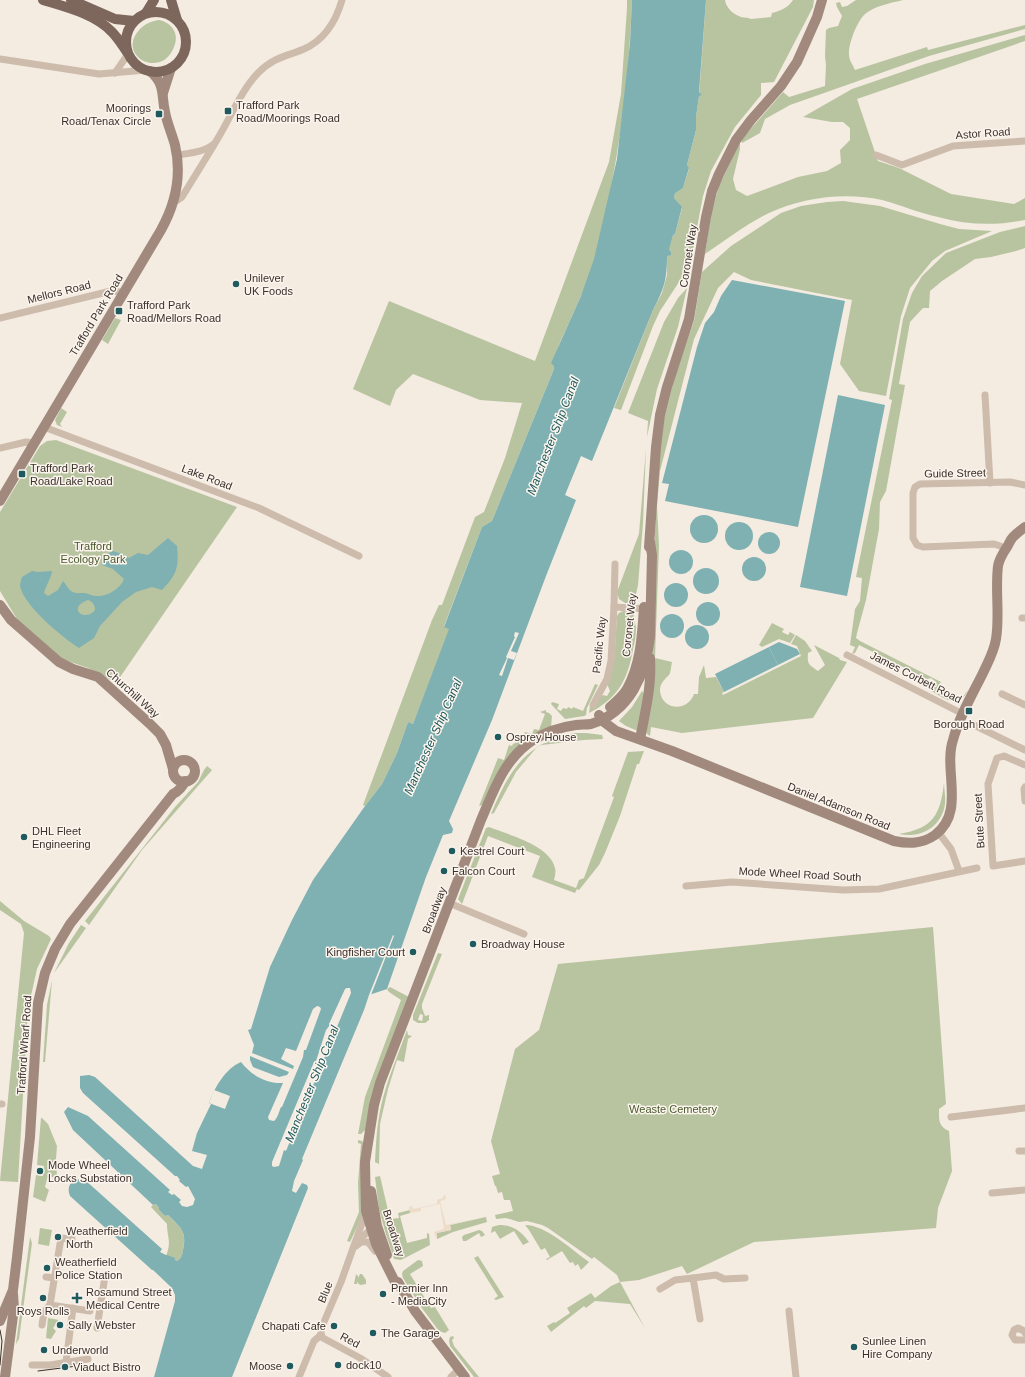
<svg xmlns="http://www.w3.org/2000/svg" width="1025" height="1377" viewBox="0 0 1025 1377" font-family="Arial,sans-serif">
<style>
.green{fill:#b8c4a0}
.plaza{fill:#ecdcc8}
.water{fill:#7fb0b2;fill-rule:evenodd}
.pier{fill:#f4ebe1}
.lines{fill:none;stroke-linecap:round;stroke-linejoin:round}
.street{stroke:#cdbbac;stroke-width:7}
.secondary{stroke:#a18a7d;stroke-width:10}
.primary{stroke:#7d675c;stroke-width:10}
.tram{stroke:#3b302b;stroke-width:1}
.poi-dot{fill:#1f5a5e;stroke:#fbf5ee;stroke-width:1.5}
.labels{text-anchor:middle;stroke-width:3;stroke-linejoin:round;paint-order:stroke}
.poi-label{font-size:11px;fill:#3b302b;stroke:#fbf5ee;text-anchor:start}
.street-label{font-size:11px;fill:#3b302b;stroke:#fbf5ee}
.park-label{font-size:11px;fill:#4a5a2e;stroke:#fbf5ee}
.water-label{font-size:12px;font-style:italic;fill:#1f5a5e;stroke:#fbf5ee}
</style>
<rect width="100%" height="100%" fill="#f4ebe1"/>
<g class="green">
<path d="M627,0H632C629,87 617,174 595,258C589,281 578,302 569,323C562,338 554,352 554,369L492,521L482,527L444,626L450,629L413,724L408,722L397,753L382,784L365,806L363,805L432,620L439,605H442L475,517L484,512L505,458L522,403L480,400L413,374L396,390L390,406L353,389L389,301L535,361L609,162L621,94L627,8Z"/>
<path d="M706,0H725C726,8 733,14 741,17C744,18 747,17 751,19L771,17L772,13C780,11 788,8 793,0H814L813,7L774,82L761,83V95L735,127L711,171L703,196L689,270L679,282L660,311L653,326L621,410L614,408L653,310L662,293L667,275V256L673,235L675,234L682,208L674,198L675,192L683,188L689,169L687,165L696,130V117L699,96Z"/>
<path d="M856,0H903C890,3 875,6 865,14C857,21 848,45 849,55C849,60 853,65 855,70L927,47L928,50L1025,25V29L929,56L790,105L765,119L760,133L742,143L741,140L783,92L789,97L825,86L826,65L825,56L826,30L829,28L838,26L842,16L837,7L836,3L840,2L842,7L847,6Z"/>
<path d="M159,20C170,22 179,32 175,44C164,82 114,56 140,29C145,24 151,21 159,20Z"/>
<path d="M1025,35V41L857,99L878,161L899,168L951,194L1014,204L1025,198V220C996,226 967,225 938,217C919,213 901,205 882,200C846,192 803,197 769,213C746,224 726,240 705,254L711,214L719,186L740,142V149L733,179L736,190L747,196L798,177L827,171L841,163L840,150L850,140V128L843,122H832L803,117L852,89L925,64Z"/>
<path d="M843,201L880,206L940,224L959,229L992,231L945,251L932,261L910,288L901,316L886,396L859,391L840,364L852,300L751,280L734,272L718,288L694,339L660,471L657,505L659,546L655,658L672,662C671,666 671,672 669,675C664,680 660,683 660,691C662,711 688,712 694,694H698L699,677L704,665L706,678L716,677L724,692L722,693L723,695L801,656L797,646L791,644L796,635L805,641L812,651L808,653C807,665 809,664 818,671L825,665L814,645L839,658L840,660L847,662L813,718L682,733L651,727L650,736L646,733L653,658L655,534L659,457L664,419L675,375L694,321L702,272L731,246L781,213L801,206L827,202Z"/>
<path d="M1025,226V248L1016,251L991,257L975,259L942,281L930,291L929,308H923L910,322L899,384L905,385L886,491L880,502L879,529L866,600L857,633L856,638L860,641L941,682L935,692L955,700L962,698L968,690C959,710 946,699 931,691L936,682L931,678L927,679L859,645L855,653L852,654L855,647L850,645L855,609L860,601L862,578L856,577L892,400L889,399L903,319L912,293L922,276L946,253L1000,232Z"/>
<polygon points="687,288 678,327 657,389 647,437 648,421 628,413 664,322 678,298"/>
<polygon points="115,318 121,320 108,344 102,340"/>
<polygon points="61,408 67,412 60,424 62,427 57,425 55,420"/>
<polygon points="56,440 237,507 116,683 88,668 62,659 17,619 0,591 0,512 40,446 47,441"/>
<polygon points="646,448 643,523 638,585 634,603 625,603 619,599 617,592 639,534"/>
<path d="M623,611L634,612C633,617 635,622 636,627C636,635 635,642 633,649C628,680 617,699 589,713L590,706L603,695L607,696L610,691L607,684L614,662L617,616L619,613Z"/>
<polygon points="772,623 784,629 782,632 788,635 790,632 795,635 790,643 779,639 762,647 759,645"/>
<polygon points="595,684 598,685 587,708 586,715 584,716 565,719 551,704 552,702 559,704 557,709 561,711 563,708 567,709 568,707 572,709 573,707 583,711"/>
<polygon points="642,691 644,694 638,731 626,726 619,721 632,707"/>
<polygon points="546,710 546,712 549,713 552,716 551,727 536,734 482,805 479,806 498,758 504,760 509,745 512,746 513,744 522,740 525,732 532,734 534,729 539,730 545,714 540,712"/>
<path d="M574,733H586L602,735L603,739L583,740L542,745L537,747L516,772L494,813L491,814C509,771 525,743 574,733Z"/>
<path d="M644,751L639,764H637L620,816L605,853L599,865L579,890L577,889L575,893L532,877L540,856L488,836L462,904L458,899L486,828L489,827C509,835 550,845 555,868C556,872 555,876 554,880L576,888L579,880L584,878L614,797L612,796L628,752Z"/>
<polygon points="207,766 212,770 142,850 89,925 85,921 175,807 198,782 204,770"/>
<path d="M944,783C944,790 946,797 945,804C942,827 920,839 899,834C934,828 940,815 944,783Z"/>
<polygon points="0,901 24,921 49,936 51,939 37,969 28,1009 18,1182 0,1181 24,933 21,924 0,910"/>
<polygon points="81,925 86,928 54,973 69,943"/>
<path d="M933,927L946,1104L939,1109C939,1120 938,1126 949,1131L952,1171L938,1208L936,1228L754,1242L687,1274L682,1266L639,1280L620,1282L645,1328L630,1304L595,1301L586,1308L584,1306L551,1332L547,1326L554,1322L555,1323L570,1313L567,1308L591,1293L595,1298L611,1286L620,1282L617,1275L594,1257L592,1259L548,1228L542,1225L527,1221L519,1222L506,1218L496,1219L495,1215L513,1211L510,1200H504L502,1192L498,1193L496,1186H495L492,1176L500,1174L491,1141L515,1049L539,1030L558,964Z"/>
<polygon points="438,953 442,954 422,1004 422,1008 425,1016 429,1015 429,1020 425,1023 422,1023 423,1015 420,1014 418,1020 422,1021 422,1023 418,1023 413,1020 413,1015"/>
<polygon points="52,980 45,1062 43,1062 47,1005"/>
<polygon points="390,987 409,997 367,1128 361,1134 358,1134 365,1097 401,1000 389,992 387,989"/>
<path d="M407,1030L408,1035L412,1036L408,1039L404,1062L397,1060L388,1089L380,1124L379,1164L375,1162C376,1143 377,1124 381,1106C387,1080 398,1055 407,1030Z"/>
<polygon points="41,1118 42,1118 48,1124 57,1146 56,1159 57,1176 55,1179 52,1177 47,1179 45,1187 49,1190 45,1202 33,1197 36,1175 43,1176 44,1166 37,1165"/>
<polygon points="358,1140 362,1141 364,1144 364,1212 350,1242 347,1241 359,1212 358,1183 361,1144 358,1143"/>
<polygon points="380,1176 390,1219 399,1218 398,1213 410,1210 410,1213 400,1216 407,1243 427,1238 427,1233 429,1234 430,1245 401,1260 394,1259 385,1231 379,1209 375,1177"/>
<path d="M156,1204L159,1208V1210L165,1216L168,1215C181,1228 187,1231 183,1250C182,1255 182,1258 177,1261L166,1256C172,1241 167,1238 167,1224L151,1207L153,1205Z"/>
<polygon points="486,1217 487,1222 453,1232 437,1239 437,1233 451,1230 450,1225"/>
<path d="M499,1225C513,1225 521,1231 529,1242L523,1245L514,1231L500,1239L495,1231L491,1233L492,1227Z"/>
<path d="M525,1225C546,1225 572,1250 589,1262L581,1270L578,1264L575,1266L573,1262L570,1263L562,1251L547,1260L546,1259L550,1257L545,1248L541,1250L529,1230Z"/>
<polygon points="40,1228 52,1230 49,1246 38,1244"/>
<polygon points="479,1230 482,1231 485,1235 481,1237 479,1233 466,1241 463,1241 462,1237 464,1235"/>
<polygon points="30,1237 32,1243 19,1339 16,1344"/>
<polygon points="478,1256 504,1297 496,1300 494,1299 498,1296 474,1258"/>
<polygon points="418,1260 422,1261 423,1266 410,1274 431,1308 435,1307 449,1330 445,1333 439,1331 421,1307 403,1278 402,1274 403,1271"/>
<polygon points="356,1274 358,1276 358,1278 360,1274 362,1274 366,1280 366,1284 360,1285 357,1282 357,1284 354,1284"/>
<polygon points="48,1318 59,1320 53,1328 56,1331 51,1339 46,1338"/>
<polygon points="453,1336 454,1338 452,1340 454,1346 479,1377 474,1377 450,1346 449,1341 450,1337"/>
</g>
<polygon class="plaza" points="445,1195 446,1199 440,1201 446,1225 470,1220 450,1225 451,1230 437,1233 437,1239 436,1237 434,1232 444,1229 440,1204 421,1208 421,1211 410,1213 409,1207 412,1206 413,1209 437,1204 437,1200 443,1198 443,1196"/>
<g class="water">
<path d="M632,0H706L699,92L702,95L699,96L696,117V130L687,165L689,168L683,188L675,193L674,198L682,207L675,234L673,235L669,250L671,252V255L667,256C667,280 664,289 653,310L592,461L581,456L565,495L576,500L546,576L492,720L449,821L453,829L452,833L443,835L426,877L387,989L369,995L364,1010L302,1159L303,1160L294,1181L292,1191L296,1193L302,1183L307,1185L308,1188L232,1377H154L175,1301V1295L172,1288L153,1270H152L70,1196C67,1189 69,1182 77,1179L85,1180L162,1249L160,1252L166,1255H167L175,1258V1260L177,1261C182,1258 182,1255 183,1250C187,1231 181,1228 168,1215L165,1216L159,1210V1208L156,1204L153,1205L73,1130L64,1112L68,1107L88,1116L170,1190L168,1192L172,1195L174,1194L181,1200L179,1202L182,1206L187,1207L193,1205L195,1199L188,1186L186,1187L179,1181L180,1180L177,1176H175L83,1093L80,1088V1076L89,1075L95,1077L193,1166L202,1169L207,1155L192,1151L197,1133L211,1104L209,1103C215,1087 225,1069 241,1062C251,1075 266,1084 283,1083L268,1117L269,1120L274,1121C278,1118 279,1111 281,1107H282L303,1057L304,1050H306L321,1009L320,1007L317,1006L313,1009L296,1051L286,1048L281,1059L294,1066L293,1069L252,1053L254,1045L248,1030L251,1029L270,967L292,920L313,880L365,806L382,784L397,753L408,722L413,724L449,629L444,627L482,527L492,521L554,369V366L551,363L581,296L594,259L617,159L630,43ZM347,988H350L351,993L286,1151L284,1150L279,1166L274,1167L272,1166V1162L314,1062L316,1061L326,1030L330,1025L329,1024L345,989Z"/>
<polygon points="732,280 845,301 798,527 665,501 669,484 662,483 697,347 705,323 714,312 721,296"/>
<polygon points="838,395 885,405 847,596 800,587"/>
<circle cx="704" cy="529" r="14"/>
<circle cx="739" cy="536" r="14"/>
<circle cx="769" cy="543" r="11"/>
<path d="M168,538L177,546C179,568 177,574 162,590L152,587L136,592L122,602L100,626L94,638L79,648C62,637 24,606 20,586C20,584 21,580 22,577L32,571L38,572L52,571C51,579 46,585 44,593L48,596L58,590L63,581C66,584 68,589 71,591C75,594 79,593 84,593C88,593 91,596 96,596C107,597 120,589 124,579L113,569L102,565V557L113,551L122,554L129,558L138,553L148,555ZM88,600C93,602 95,605 95,610C85,623 66,608 88,600Z"/>
<circle cx="681" cy="562" r="12"/>
<circle cx="754" cy="569" r="12"/>
<circle cx="706" cy="581" r="13"/>
<circle cx="676" cy="595" r="12"/>
<circle cx="708" cy="614" r="12"/>
<circle cx="672" cy="626" r="12"/>
<circle cx="697" cy="637" r="12"/>
<polygon points="779,642 797,649 800,654 778,665 769,647"/>
<polygon points="769,647 778,665 724,692 715,674"/>
<polygon points="250,1056 289,1072 287,1075 279,1077 253,1067 250,1060"/>
</g>
<g class="pier">
<polygon points="515,632 519,633 511,651 517,653 514,660 508,658 502,676 499,675 507,658 506,657 515,637 514,636"/>
<polygon points="393,935 394,936 371,995 369,995"/>
<polygon points="214,1090 230,1096 225,1109 209,1103"/>
</g>
<g class="lines">
<g class="street">
<polyline points="0,59 99,74 146,70"/>
<polyline points="115,73 128,54"/>
<path d="M177,155C191,153 205,152 215,143C230,120 239,93 258,73C274,57 285,57 304,49C324,40 336,21 342,0"/>
<polyline points="876,155 902,165 953,146 1025,141"/>
<polyline points="173,203 182,197 214,145"/>
<polyline points="0,318 111,291 120,292 123,294"/>
<polyline points="985,395 990,483"/>
<polyline points="44,427 259,508 359,556"/>
<polyline points="0,448 26,442 34,443"/>
<polyline points="1006,548 994,544 923,547 917,545 913,538 913,493 915,487 920,484 1010,482 1025,485"/>
<polyline points="614,607 648,609"/>
<polyline points="1022,618 1025,618"/>
<polyline points="847,655 963,714"/>
<polyline points="1002,694 1025,705"/>
<polyline points="593,705 607,679 611,661 614,607 615,564"/>
<polyline points="972,724 1025,750"/>
<polyline points="1025,765 1004,756 997,758 988,784 993,866 1025,861"/>
<polyline points="1025,787 1024,789 1025,801"/>
<polyline points="938,832 951,849 959,871"/>
<polyline points="686,886 732,882 843,890 879,889 977,868"/>
<polyline points="449,903 524,934"/>
<polyline points="0,1104 2,1104"/>
<polyline points="951,1117 1025,1108"/>
<polyline points="1019,1151 1025,1151"/>
<polyline points="992,1193 1025,1190"/>
<polyline points="356,1245 360,1239 373,1227"/>
<polyline points="356,1246 361,1242 368,1242 375,1251"/>
<polyline points="46,1277 55,1278"/>
<polyline points="660,1289 675,1280 693,1278"/>
<polyline points="50,1305 61,1238 72,1239"/>
<polyline points="50,1305 90,1311"/>
<polyline points="789,1311 796,1377"/>
<polyline points="700,1319 693,1278 716,1275 724,1279 745,1278"/>
<path d="M42,1325C43,1318 44,1310 50,1305"/>
<polyline points="97,1328 105,1276"/>
<polyline points="1025,1333 1024,1331 1018,1328 1014,1330 1012,1335 1015,1340 1025,1340"/>
<polyline points="321,1335 321,1329 341,1282 366,1212"/>
<polyline points="321,1335 323,1338 360,1358 388,1377"/>
<polyline points="66,1362 73,1308"/>
<polyline points="32,1365 50,1365 88,1359"/>
<polyline points="299,1377 314,1341 321,1335"/>
<polyline points="451,1377 459,1369"/>
</g>
<g class="secondary">
<polyline points="163,93 171,68"/>
<path d="M0,501L161,230C176,203 182,175 175,145C172,134 167,123 165,112C161,95 166,85 150,71"/>
<polyline points="649,547 656,447 660,415 667,387 689,319 706,217 712,191 719,174 736,140 751,120 781,86 797,62 817,17 822,0"/>
<polyline points="0,605 11,620 59,662 73,669 98,677 150,724 160,734 166,745 173,769"/>
<path d="M610,707C616,702 623,696 627,689C641,664 642,635 644,607"/>
<path d="M599,715L604,722L616,731L672,751L894,841C909,844 922,844 935,835C966,812 943,770 953,740C959,717 972,695 983,673C988,662 994,652 996,639C1000,615 995,591 998,566C999,560 1003,553 1007,547C1009,544 1010,540 1013,537C1017,533 1021,530 1025,527"/>
<path d="M640,739C645,713 652,685 650,658"/>
<circle cx="184" cy="771" r="11"/>
<polyline points="371,1191 377,1226 387,1255"/>
<polyline points="398,1282 415,1311 465,1377"/>
<path d="M400,1287L395,1282L376,1244L366,1211L365,1162L374,1105L380,1083L481,820C494,790 504,759 533,740C546,732 561,727 576,725C581,724 585,725 591,724C630,712 646,674 650,637L652,555L650,542"/>
<path d="M0,1321L13,1290L17,1257L30,1137L38,1003L45,973L55,949L70,924L173,794C179,791 182,788 185,781"/>
<polyline points="5,1377 14,1308 13,1294"/>
</g>
<g class="primary">
<path d="M43,0C66,7 95,14 112,32C118,38 122,45 127,52"/>
<polyline points="71,0 115,19 134,21"/>
<polyline points="171,0 177,20"/>
<circle cx="156" cy="42" r="30"/>
<polyline points="146,13 154,0"/>
</g>
<g class="tram">
<polyline points="0,1330 2,1341 0,1365"/>
<polyline points="38,1371 85,1365"/>
</g>
</g>
<g class="poi-dot">
<rect x="224" y="107" width="8" height="8" rx="2"/>
<rect x="155" y="110" width="8" height="8" rx="2"/>
<circle cx="236" cy="284" r="4"/>
<rect x="115" y="307" width="8" height="8" rx="2"/>
<rect x="18" y="470" width="8" height="8" rx="2"/>
<rect x="965" y="707" width="8" height="8" rx="2"/>
<circle cx="498" cy="737" r="4"/>
<circle cx="24" cy="837" r="4"/>
<circle cx="452" cy="851" r="4"/>
<circle cx="444" cy="871" r="4"/>
<circle cx="473" cy="944" r="4"/>
<circle cx="413" cy="952" r="4"/>
<circle cx="40" cy="1171" r="4"/>
<circle cx="58" cy="1237" r="4"/>
<circle cx="47" cy="1268" r="4"/>
<circle cx="383" cy="1294" r="4"/>
<circle cx="43" cy="1298" r="4"/>
<path d="M75 1292h4v4h4v4h-4v4h-4v-4h-4v-4h4z"/>
<circle cx="60" cy="1325" r="4"/>
<circle cx="334" cy="1326" r="4"/>
<circle cx="373" cy="1333" r="4"/>
<circle cx="854" cy="1347" r="4"/>
<circle cx="44" cy="1350" r="4"/>
<circle cx="338" cy="1365" r="4"/>
<circle cx="290" cy="1366" r="4"/>
<circle cx="65" cy="1367" r="4"/>
</g>
<g class="labels">
<g class="poi-label">
<text x="236" y="109">Trafford Park<tspan x="236" dy="13">Road/Moorings Road</tspan></text>
<text x="151" y="112" text-anchor="end">Moorings<tspan x="151" dy="13">Road/Tenax Circle</tspan></text>
<text x="244" y="282">Unilever<tspan x="244" dy="13">UK Foods</tspan></text>
<text x="127" y="309">Trafford Park<tspan x="127" dy="13">Road/Mellors Road</tspan></text>
<text x="30" y="472">Trafford Park<tspan x="30" dy="13">Road/Lake Road</tspan></text>
<text x="969" y="728" text-anchor="middle">Borough Road</text>
<text x="506" y="741">Osprey House</text>
<text x="32" y="835">DHL Fleet<tspan x="32" dy="13">Engineering</tspan></text>
<text x="460" y="855">Kestrel Court</text>
<text x="452" y="875">Falcon Court</text>
<text x="481" y="948">Broadway House</text>
<text x="405" y="956" text-anchor="end">Kingfisher Court</text>
<text x="48" y="1169">Mode Wheel<tspan x="48" dy="13">Locks Substation</tspan></text>
<text x="66" y="1235">Weatherfield<tspan x="66" dy="13">North</tspan></text>
<text x="55" y="1266">Weatherfield<tspan x="55" dy="13">Police Station</tspan></text>
<text x="391" y="1292">Premier Inn<tspan x="391" dy="13">- MediaCity</tspan></text>
<text x="86" y="1296">Rosamund Street<tspan x="86" dy="13">Medical Centre</tspan></text>
<text x="43" y="1315" text-anchor="middle">Roys Rolls</text>
<text x="68" y="1329">Sally Webster</text>
<text x="326" y="1330" text-anchor="end">Chapati Cafe</text>
<text x="381" y="1337">The Garage</text>
<text x="862" y="1345">Sunlee Linen<tspan x="862" dy="13">Hire Company</tspan></text>
<text x="52" y="1354">Underworld</text>
<text x="346" y="1369">dock10</text>
<text x="282" y="1370" text-anchor="end">Moose</text>
<text x="73" y="1371">Viaduct Bistro</text>
</g>
<g class="street-label">
<text transform="translate(983 133) rotate(-4)" y="4">Astor Road</text>
<text transform="translate(688 256) rotate(-81)" y="4">Coronet Way</text>
<text transform="translate(59 292) rotate(-14)" y="4">Mellors Road</text>
<text transform="translate(96 315) rotate(-59)" y="4">Trafford Park Road</text>
<text transform="translate(955 473) rotate(-1)" y="4">Guide Street</text>
<text transform="translate(207 477) rotate(21)" y="4">Lake Road</text>
<text transform="translate(629 625) rotate(-84)" y="4">Coronet Way</text>
<text transform="translate(599 645) rotate(-84)" y="4">Pacific Way</text>
<text transform="translate(916 677) rotate(27)" y="4">James Corbett Road</text>
<text transform="translate(133 693) rotate(42)" y="4">Churchill Way</text>
<text transform="translate(839 806) rotate(22)" y="4">Daniel Adamson Road</text>
<text transform="translate(979 821) rotate(-93)" y="4">Bute Street</text>
<text transform="translate(800 874) rotate(3)" y="4">Mode Wheel Road South</text>
<text transform="translate(434 910) rotate(-69)" y="4">Broadway</text>
<text transform="translate(24 1045) rotate(-86)" y="4">Trafford Wharf Road</text>
<text transform="translate(394 1233) rotate(72)" y="4">Broadway</text>
<text transform="translate(325 1292) rotate(-67)" y="4">Blue</text>
<text transform="translate(350 1340) rotate(28)" y="4">Red</text>
</g>
<g class="park-label">
<text x="93" y="550">Trafford<tspan x="93" dy="13">Ecology Park</tspan></text>
<text x="673" y="1113">Weaste Cemetery</text>
</g>
<g class="water-label">
<text transform="translate(553 436) rotate(-69)" y="4">Manchester Ship Canal</text>
<text transform="translate(433 737) rotate(-66)" y="4">Manchester Ship Canal</text>
<text transform="translate(312 1084) rotate(-68)" y="4">Manchester Ship Canal</text>
</g>
</g>
</svg>
